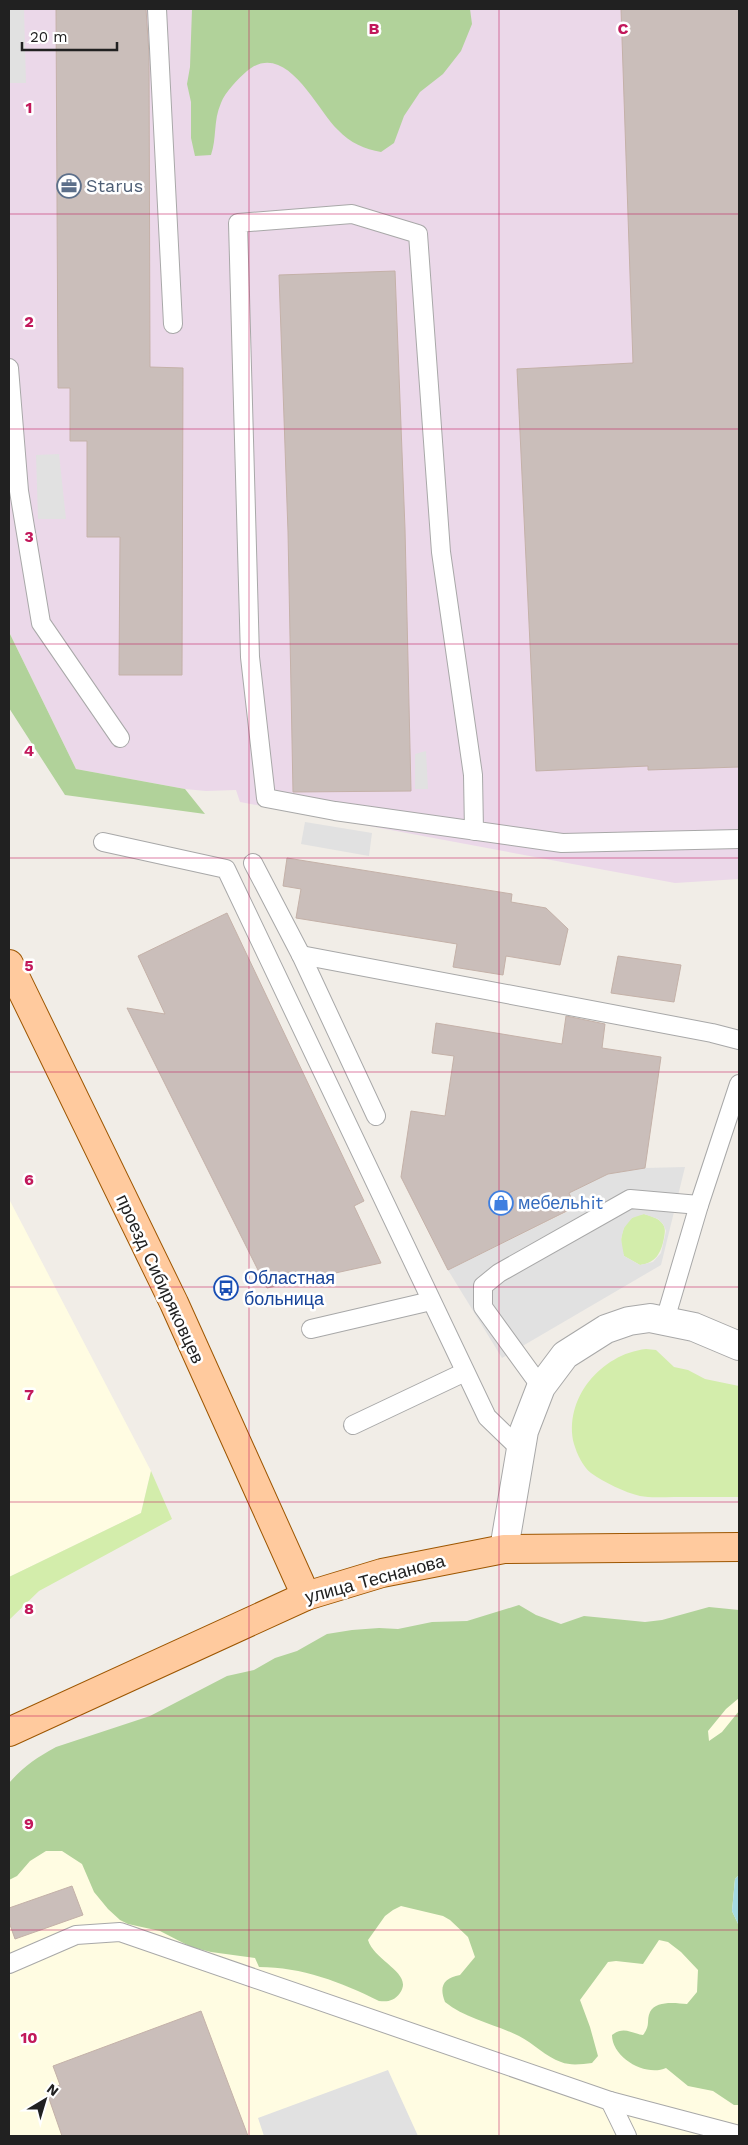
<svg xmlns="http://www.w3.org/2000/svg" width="748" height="2145" viewBox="0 0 748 2145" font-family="'Work Sans',sans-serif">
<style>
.industrial{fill:#ebd8e9}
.education{fill:#fffce2}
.grass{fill:#d3edab}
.forest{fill:#b1d29a}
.parking{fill:#e1e1e1;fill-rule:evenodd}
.water{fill:#a5dae1}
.building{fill:#cabeba;stroke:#c4b1a8}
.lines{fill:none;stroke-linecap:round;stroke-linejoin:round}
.lane-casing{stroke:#a8a8a8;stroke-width:20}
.street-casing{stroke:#a8a8a8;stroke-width:30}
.primary-casing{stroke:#9d5600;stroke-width:30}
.lane{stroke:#fff;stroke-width:18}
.street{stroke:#fff;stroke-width:28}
.primary{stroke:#ffca9e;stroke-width:28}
.grid{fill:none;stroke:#c2185b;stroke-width:1;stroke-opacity:0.55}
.labels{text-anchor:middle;stroke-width:5;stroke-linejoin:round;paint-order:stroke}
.service-label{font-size:18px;fill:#4e5e75;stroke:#fff;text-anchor:start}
.shop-label{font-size:18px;fill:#366cbe;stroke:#fff;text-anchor:start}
.transit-label{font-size:18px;fill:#164399;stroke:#fff;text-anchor:start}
.street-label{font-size:18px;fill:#212121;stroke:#fff}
.grid-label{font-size:16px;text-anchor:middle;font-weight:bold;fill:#c2185b;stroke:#fff;stroke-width:5;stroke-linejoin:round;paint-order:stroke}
</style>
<rect width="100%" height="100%" fill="#f1ede7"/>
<polygon class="industrial" points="9,9 739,9 739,879 675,883 240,802 236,790 206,791 185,789 76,769 9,632"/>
<g class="education">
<polygon points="9,1199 151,1471 141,1513 9,1577"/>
<polygon points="739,1639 739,1875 735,1879 732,1911 739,1926 739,2136 9,2136 9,1816"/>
</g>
<g class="grass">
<path d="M644,1214C651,1216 658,1218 662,1223C666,1228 665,1232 664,1238C661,1253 656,1263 640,1265L624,1256C617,1239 623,1215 644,1214Z"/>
<path d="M646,1349L656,1350L674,1367L688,1370L705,1379L739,1386V1497C718,1497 696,1497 674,1497C663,1497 650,1498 640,1496C624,1492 605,1483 591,1473C583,1467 577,1454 574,1444C563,1399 601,1354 646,1349Z"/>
<polygon points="151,1471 172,1519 39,1591 9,1620 9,1577 141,1513"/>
</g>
<g class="forest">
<path d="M192,9H470L472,24L461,51L443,74L420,92L404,116L394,143L381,152C365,149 350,143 338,130C316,109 286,39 247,71C238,79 225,92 221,103C213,121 217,138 211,155L195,156L191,138V102L187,84L190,67Z"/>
<polygon points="9,632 76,769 185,789 205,814 65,795 9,708"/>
<path d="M519,1605L536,1615L561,1624L584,1616L645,1622L662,1620L709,1607L739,1610V1698L726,1709L708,1731L709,1741L722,1732L739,1711V1875L735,1879L732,1911L739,1926V2105H734L713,2091L688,2086L666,2068C646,2077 612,2058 612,2035C624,2026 630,2033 643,2035C651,2025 646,2021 650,2012C656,2000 676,2003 687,2004L697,1992L698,1970L681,1952L668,1942L659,1940L643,1964L616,1961L608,1962L580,2000L590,2027L598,2056L592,2063C582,2064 571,2066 561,2062C546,2057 533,2043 519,2036C495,2024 466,2019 445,2002C439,1987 443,1978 460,1975L475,1957L468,1937L450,1920L443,1916L401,1906L393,1910L385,1916L368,1940C375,1962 414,1973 400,1993C394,2001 388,2002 379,2001C341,1982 302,1967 259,1967L255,1958L211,1952L191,1947L160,1931L128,1924L120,1920L108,1909L94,1892L82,1864L62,1851H46L30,1861L17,1876L9,1880V1783C24,1766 36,1758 56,1747L150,1716L227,1676L254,1670L275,1658L297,1651L327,1634L352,1630L379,1628L398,1629L432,1622L467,1621Z"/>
</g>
<g class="parking">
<polygon points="9,9 24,9 26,83 9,83"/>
<polygon points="59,454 66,519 38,519 36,455"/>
<polygon points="426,751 428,789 415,789 415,754"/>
<polygon points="305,822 372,833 369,856 301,844"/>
<path d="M685,1167L661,1265L502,1358L448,1270L575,1208L569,1193L608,1174L645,1168ZM644,1214L658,1219L663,1224L666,1231L661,1253L653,1262L640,1265L624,1256L621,1239L624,1228L632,1218Z"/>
<polygon points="388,2070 418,2136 264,2136 258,2118"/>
</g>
<polygon class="water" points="739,1875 739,1926 732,1911 735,1879"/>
<g class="building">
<polygon points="56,9 146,9 149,54 150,367 183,368 182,675 119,675 120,537 87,537 87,441 70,441 70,388 58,388"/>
<polygon points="621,9 739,9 739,767 648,770 648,766 536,771 517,369 633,363"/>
<polygon points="395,271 405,529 411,791 293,792 288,532 279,275"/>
<polygon points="287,858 512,894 511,902 546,908 568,929 560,965 506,956 503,975 453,967 457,944 296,918 301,889 283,886"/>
<polygon points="227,913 364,1201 354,1206 381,1263 267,1288 127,1008 165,1014 138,956"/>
<polygon points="618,956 681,965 674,1002 611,993"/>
<polygon points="566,1016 605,1024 602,1048 661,1057 645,1168 608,1174 569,1193 575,1207 448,1270 401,1177 411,1111 445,1116 454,1056 432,1053 436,1023 562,1044"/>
<polygon points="72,1886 83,1915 15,1939 9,1922 9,1908"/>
<polygon points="201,2011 248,2136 62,2136 46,2090 60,2085 53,2066"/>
</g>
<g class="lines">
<g class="lane-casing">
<g id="lane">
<polyline points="157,9 173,324"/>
<polyline points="9,368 19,491 41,623 120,738"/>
<polyline points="474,831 473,775 441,552 418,234 352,214 238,223 250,657 266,798 335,811 562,843 739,839"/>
<polyline points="103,842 226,869 487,1417 520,1449"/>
<polyline points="253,863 301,955 376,1116"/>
<polyline points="301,955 712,1033 739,1040"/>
<polyline points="665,1320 699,1205 739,1084"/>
<polyline points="311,1329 431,1301"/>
<polyline points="541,1387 483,1307 483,1286 499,1273 630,1199 699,1205"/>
<polyline points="353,1425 465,1372"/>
<polyline points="9,1964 76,1935 120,1932 610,2101 739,2135"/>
<polyline points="610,2101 627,2136"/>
</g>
</g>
<g class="street-casing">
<polyline id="street" points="504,1549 524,1431 541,1387 565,1355 606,1329 629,1321 650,1318 694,1327 739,1346"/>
</g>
<g class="primary-casing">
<g id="primary">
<polyline points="9,964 174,1303 306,1596"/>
<polyline points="9,1732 306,1596 382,1573 504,1549 739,1547"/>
</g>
</g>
<use href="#lane" class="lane"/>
<use href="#street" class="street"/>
<use href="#primary" class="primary"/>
</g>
<path class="grid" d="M249,9V2136M499,9V2136M9,214H739M9,429H739M9,644H739M9,858H739M9,1072H739M9,1287H739M9,1502H739M9,1716H739M9,1930H739"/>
<defs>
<g id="office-ring" transform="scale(1.25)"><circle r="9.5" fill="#fff" stroke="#5c6f8a" stroke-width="1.5"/><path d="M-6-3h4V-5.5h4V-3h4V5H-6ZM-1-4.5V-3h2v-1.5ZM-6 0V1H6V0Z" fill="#5c6f8a"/></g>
<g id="shop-ring" transform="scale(1.25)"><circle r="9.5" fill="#fff" stroke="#3f7fe0" stroke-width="1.5"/><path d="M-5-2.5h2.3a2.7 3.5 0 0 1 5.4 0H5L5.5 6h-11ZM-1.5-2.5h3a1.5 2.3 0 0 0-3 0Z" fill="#3f7fe0"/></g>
<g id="bus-ring" transform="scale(1.25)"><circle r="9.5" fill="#fff" stroke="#1a4fb4" stroke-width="1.5"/><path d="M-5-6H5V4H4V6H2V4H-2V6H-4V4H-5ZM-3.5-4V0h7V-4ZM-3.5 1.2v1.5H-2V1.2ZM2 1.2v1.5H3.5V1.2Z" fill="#1a4fb4"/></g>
</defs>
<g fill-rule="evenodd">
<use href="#office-ring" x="69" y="186"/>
<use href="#shop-ring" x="501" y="1203"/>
<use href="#bus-ring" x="226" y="1288"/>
</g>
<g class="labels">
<g class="service-label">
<text x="86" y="192">Starus</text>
</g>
<g class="shop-label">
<text x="518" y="1209">мебельhit</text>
</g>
<g class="transit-label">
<text x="244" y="1284">Областная<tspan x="244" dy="21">больница</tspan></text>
</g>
<g class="street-label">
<text transform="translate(160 1279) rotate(65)" y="6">проезд Сибиряковцев</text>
<text transform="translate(375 1579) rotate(-15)" y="6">улица Теснанова</text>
</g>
</g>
<g class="grid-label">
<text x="374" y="34">B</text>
<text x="623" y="34">C</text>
<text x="29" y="113">1</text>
<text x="29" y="327">2</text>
<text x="29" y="542">3</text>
<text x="29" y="756">4</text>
<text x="29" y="971">5</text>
<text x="29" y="1185">6</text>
<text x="29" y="1400">7</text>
<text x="29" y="1614">8</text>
<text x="29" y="1829">9</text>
<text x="29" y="2043">10</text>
</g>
<rect width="748" height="2145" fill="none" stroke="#212121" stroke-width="20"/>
<g transform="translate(45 2100) rotate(38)" stroke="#ffffff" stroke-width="4" paint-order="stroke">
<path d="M0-4L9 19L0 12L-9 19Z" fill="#212121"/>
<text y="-8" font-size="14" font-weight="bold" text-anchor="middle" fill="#212121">N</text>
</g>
<path d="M22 42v8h95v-8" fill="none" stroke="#212121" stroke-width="2.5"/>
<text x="30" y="42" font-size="15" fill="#212121" stroke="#ffffff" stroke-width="4" paint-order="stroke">20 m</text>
</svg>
